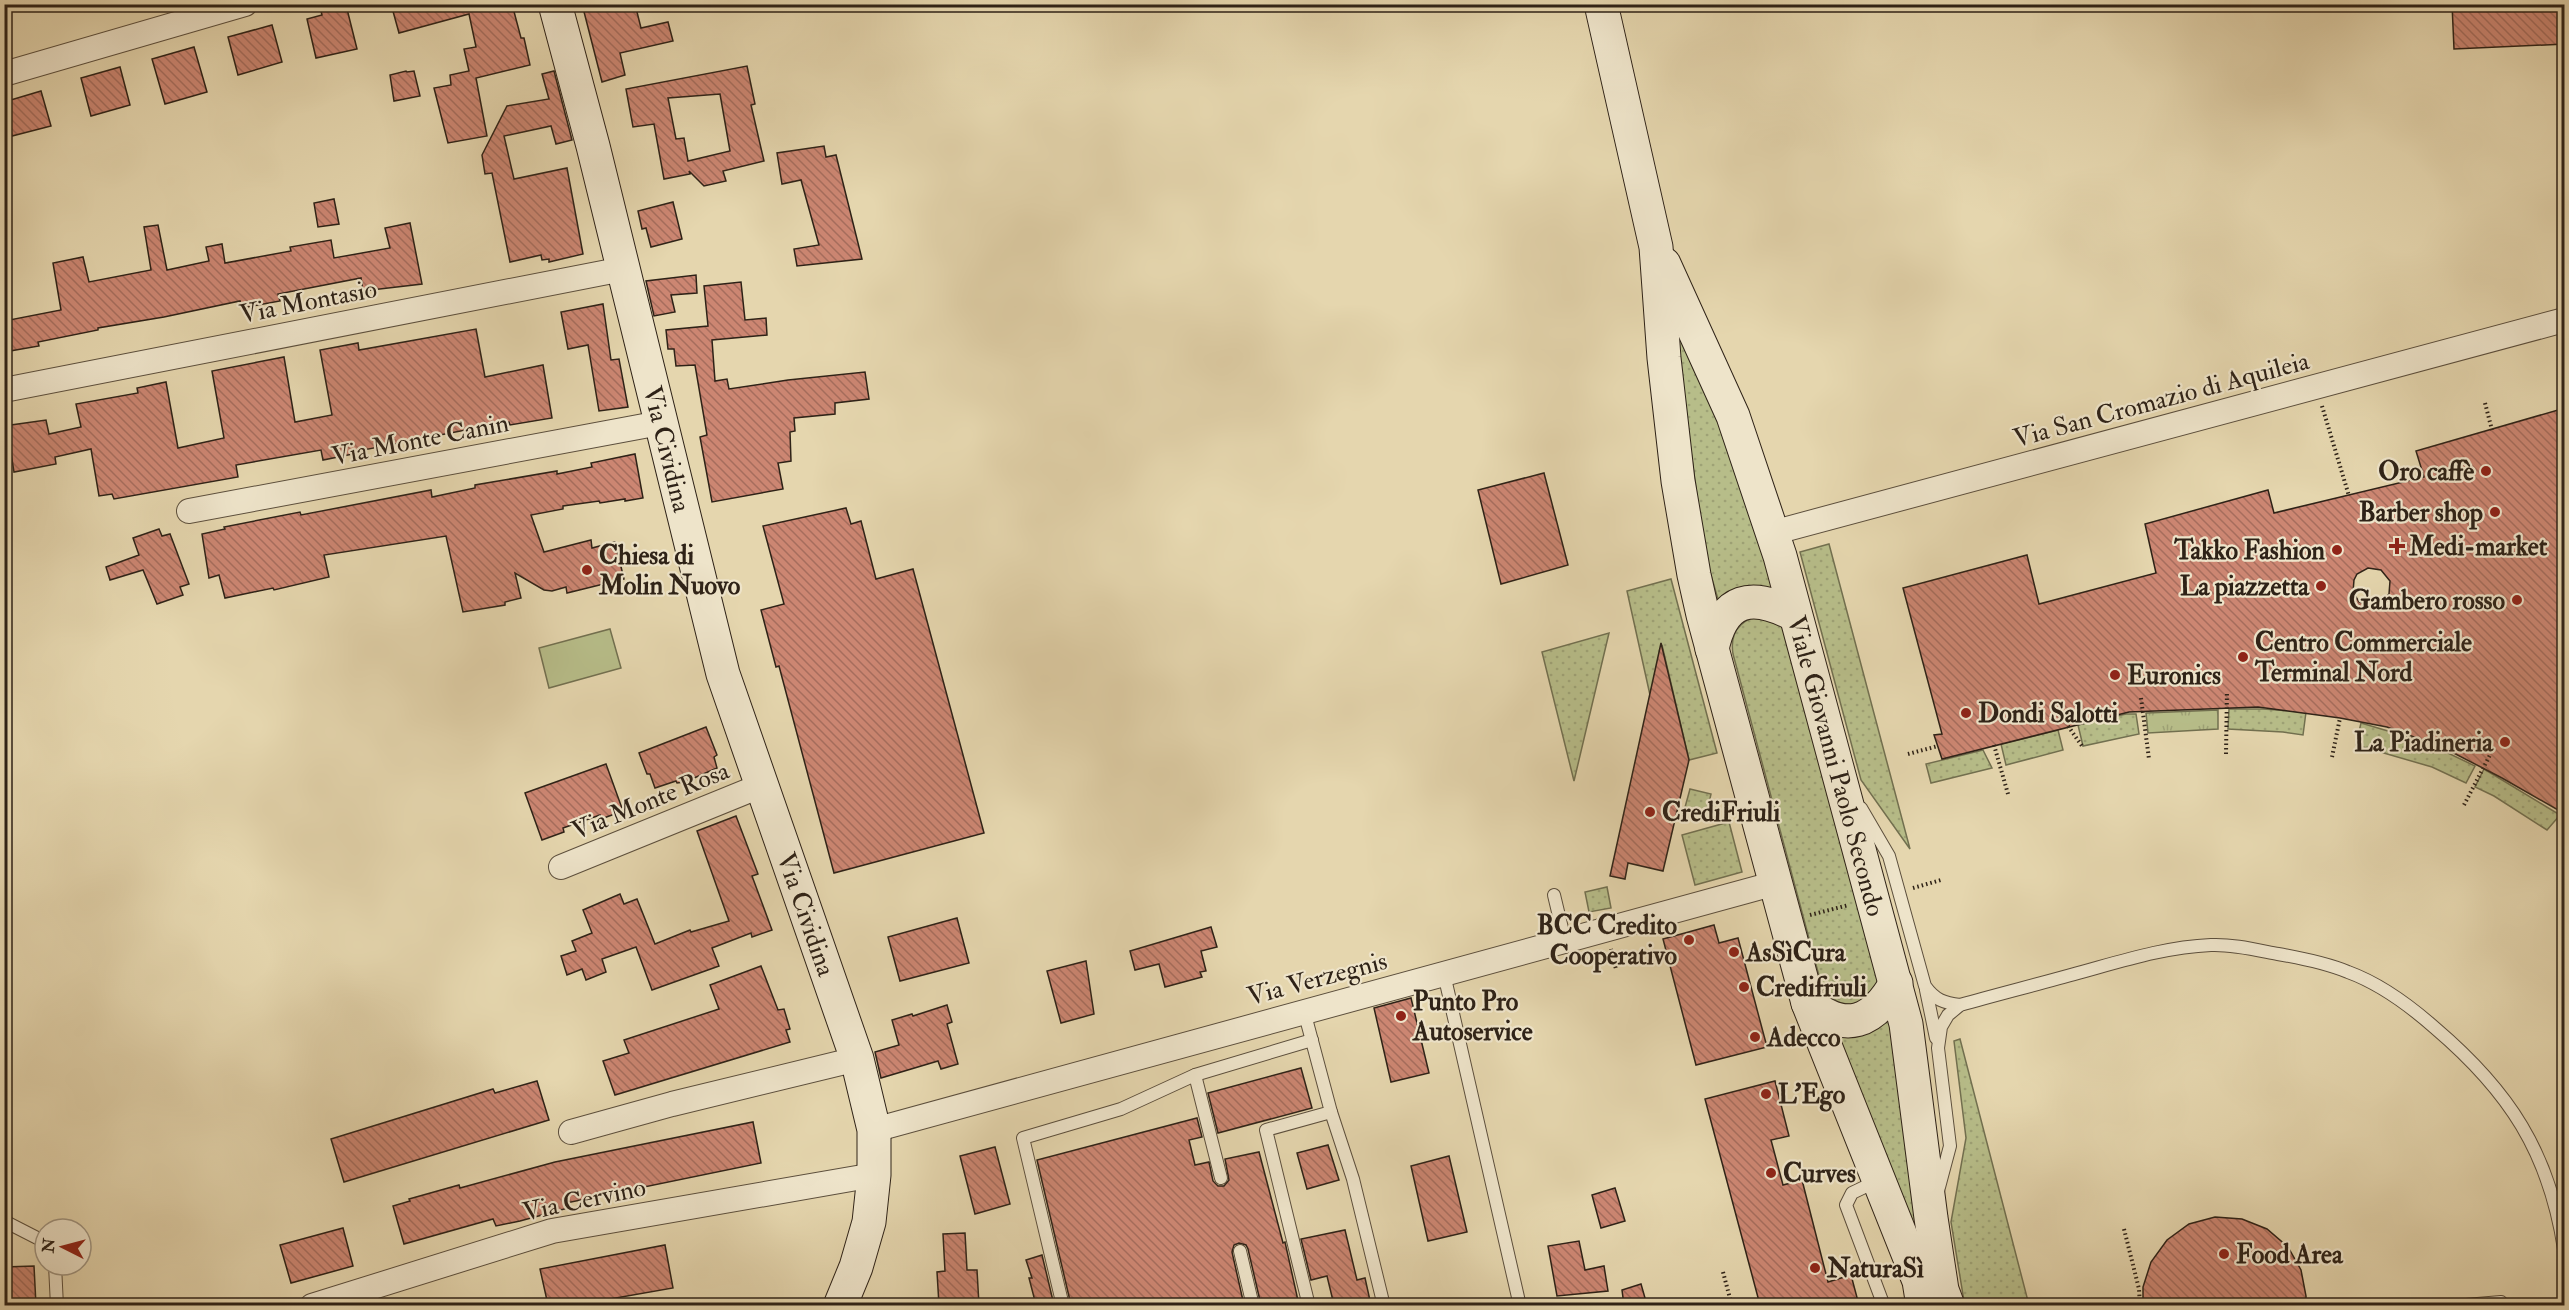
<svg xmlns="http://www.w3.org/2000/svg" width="2569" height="1310" viewBox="0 0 2569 1310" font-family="'IM FELL Double Pica',serif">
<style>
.grass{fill:url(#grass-dots);stroke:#727050;stroke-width:1.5}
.park{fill:url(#park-tufts);stroke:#727050;stroke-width:1.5}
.pitch{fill:#b7bd89;stroke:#727050;stroke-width:1.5}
.building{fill:url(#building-back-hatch);stroke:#2e2217;stroke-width:1.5;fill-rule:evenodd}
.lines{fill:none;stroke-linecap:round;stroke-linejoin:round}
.lane-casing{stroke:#5c4f3d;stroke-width:14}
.street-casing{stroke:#5c4f3d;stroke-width:26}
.secondary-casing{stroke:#2e2217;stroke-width:35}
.path{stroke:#2e2217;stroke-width:4;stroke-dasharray:1.5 3;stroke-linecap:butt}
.lane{stroke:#eee4ca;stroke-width:12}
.street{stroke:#eee4ca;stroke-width:24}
.secondary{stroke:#eee4ca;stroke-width:33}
.poi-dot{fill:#8f2418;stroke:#eee4ca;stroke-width:2}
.labels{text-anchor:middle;stroke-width:4.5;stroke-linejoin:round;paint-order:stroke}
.street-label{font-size:26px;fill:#2e2217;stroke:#eee4ca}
.poi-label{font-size:26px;font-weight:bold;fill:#2e2217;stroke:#eee4ca;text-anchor:start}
</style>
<defs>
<pattern id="grass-dots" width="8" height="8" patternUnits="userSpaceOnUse" patternTransform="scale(1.5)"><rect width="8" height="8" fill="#b7bd89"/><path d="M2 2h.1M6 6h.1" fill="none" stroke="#9ea276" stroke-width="1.8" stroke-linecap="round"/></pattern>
<pattern id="park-tufts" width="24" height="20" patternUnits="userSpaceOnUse" patternTransform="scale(1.5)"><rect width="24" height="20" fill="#b7bd89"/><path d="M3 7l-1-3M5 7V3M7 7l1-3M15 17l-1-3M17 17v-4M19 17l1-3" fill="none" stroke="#9ea276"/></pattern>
<pattern id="building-back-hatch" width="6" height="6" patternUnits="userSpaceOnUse" patternTransform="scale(1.5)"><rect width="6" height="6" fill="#cc8672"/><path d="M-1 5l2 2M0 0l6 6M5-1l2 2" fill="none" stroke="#a66d5d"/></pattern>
</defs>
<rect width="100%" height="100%" fill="#e5d6ae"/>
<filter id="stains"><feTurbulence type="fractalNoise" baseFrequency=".00333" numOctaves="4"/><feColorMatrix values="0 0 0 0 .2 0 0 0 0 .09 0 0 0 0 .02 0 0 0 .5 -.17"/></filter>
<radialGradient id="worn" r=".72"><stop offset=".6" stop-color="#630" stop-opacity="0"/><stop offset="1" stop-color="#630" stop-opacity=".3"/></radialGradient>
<g class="grass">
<polygon points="1679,315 1764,545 1778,595 1720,606 1705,555 1673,318"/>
<polygon points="1829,544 1910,849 1861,780 1800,552"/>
<polygon points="1671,579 1717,753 1689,760 1662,645 1650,695 1627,591"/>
<path d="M1766,614L1788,628L1879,983L1859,1004C1841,1006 1832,1001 1822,987L1733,654C1729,630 1743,618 1766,614Z"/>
<polygon points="1609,633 1574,781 1542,652"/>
<polygon points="2229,709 2263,709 2306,712 2303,735 2283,732 2228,729"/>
<polygon points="2126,714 2136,714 2139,734 2083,746 2078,725"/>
<polygon points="2361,723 2425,742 2475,766 2466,783 2432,767 2356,745"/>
<polygon points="2058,730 2063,750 2006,765 2001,744"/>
<polygon points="1983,750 1992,768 1931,783 1926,764"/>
<polygon points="2484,769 2560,815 2547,830 2494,796 2475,787"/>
<polygon points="1690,789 1711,794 1706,816 1684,811"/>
<polygon points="1729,822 1742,872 1695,885 1682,835"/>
<polygon points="1607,887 1611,908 1589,912 1585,892"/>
<polygon points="1889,1014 1920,1245 1834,1029"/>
<polygon points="1960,1039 2029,1305 1966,1305 1964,1301 1951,1222 1966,1138 1954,1041"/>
</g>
<polygon class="park" points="2218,710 2218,729 2148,733 2146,713"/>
<polygon class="pitch" points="610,629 621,668 549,688 539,648"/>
<g class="building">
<polygon points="391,4 512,4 521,38 524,38 530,65 476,78 487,136 448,143 434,88 451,85 450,75 469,71 464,49 476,47 469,14 399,33"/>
<polygon points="582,4 635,4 641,28 668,22 673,41 620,53 625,75 602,82"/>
<polygon points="2452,4 2565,4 2565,44 2454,49"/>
<polygon points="346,5 357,49 316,58 307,19 322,15 321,11"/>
<polygon points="272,25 282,62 238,75 228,37"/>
<polygon points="194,47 207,92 165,104 152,59"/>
<path d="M747,66L755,104L751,105L764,161L723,171L726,181L704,186L689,171L690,174L664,179L654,124L633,127L626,89ZM720,94L730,151L688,161L684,138L676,139L668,98Z"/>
<polygon points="120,67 130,105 91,116 81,78"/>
<polygon points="406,71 407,72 414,71 420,96 394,101 390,75"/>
<polygon points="554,71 572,140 556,144 551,126 504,136 514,179 567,168 583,254 549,262 549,259 542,260 541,255 510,262 492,173 485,174 482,155 507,106 549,99 542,74"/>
<polygon points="41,91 51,126 12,136 4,102"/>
<polygon points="824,146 826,157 836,155 862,259 797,266 794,249 819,245 801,180 782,184 777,153"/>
<polygon points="334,199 339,224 318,227 314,203"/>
<polygon points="673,202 682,239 651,247 646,228 642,229 638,211"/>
<polygon points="410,223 422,284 363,291 361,278 278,294 280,301 242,308 240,301 164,317 98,328 98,330 38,342 39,346 4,352 4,321 61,310 53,263 83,257 89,282 151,270 144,227 158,225 167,270 209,261 206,247 222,244 225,263 291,251 290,247 331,240 334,258 390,248 385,228"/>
<polygon points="696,275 697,293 671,295 675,312 654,316 646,281"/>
<polygon points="741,282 745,320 766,318 767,335 712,340 715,381 727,379 729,389 788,380 865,372 869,399 835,403 835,414 794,418 795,431 790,432 791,461 778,463 783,489 712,502 700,437 707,435 695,365 676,366 674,349 668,349 666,330 708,326 704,286"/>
<polygon points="603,304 611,360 619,359 628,407 599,411 588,345 568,349 561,312"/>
<polygon points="476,329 485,377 543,365 552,418 510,425 509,422 481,427 363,450 363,452 323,460 321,450 236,465 238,477 114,499 112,494 99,496 91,449 55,457 56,464 14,472 11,453 4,454 4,426 46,420 49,434 81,427 76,404 138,393 137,388 166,382 178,448 224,438 212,371 284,357 295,422 332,415 320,350 358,343 359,350"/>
<path d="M2565,408V814L2502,778L2444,748L2387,727L2340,718L2258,707L2129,712L1942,759L1934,735L1942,734L1903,588L2027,555L2039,604L2156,573L2145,524L2268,490L2274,513L2424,477L2416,451ZM2368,568L2381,570L2390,581L2389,594L2376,606H2370L2359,602L2353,592L2354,580L2357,574Z"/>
<polygon points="635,454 643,498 625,501 625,499 600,503 599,501 563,506 563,509 531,515 544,552 591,540 592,548 615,542 624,579 567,593 566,587 552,591 544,590 515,573 521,598 505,602 505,605 463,612 446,536 324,555 329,577 274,590 273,588 225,598 219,575 209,578 202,534 225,529 224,527 300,512 301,515 431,490 432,497 475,488 475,485 557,471 557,474 592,467 591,463"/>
<polygon points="1544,473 1568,565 1501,584 1478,490"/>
<polygon points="846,508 851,524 861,521 876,579 913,569 984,833 834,873 779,666 776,667 761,610 784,604 763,526"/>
<polygon points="159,529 162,536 170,534 189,584 180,587 183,595 157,604 143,570 110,580 106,567 139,555 133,538"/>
<polygon points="1661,643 1689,760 1663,871 1628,863 1625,879 1610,876"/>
<polygon points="706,727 717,755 714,757 717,768 685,782 677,783 676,781 655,788 650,774 647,774 639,753"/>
<polygon points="606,764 623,811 601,819 600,815 563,828 564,832 542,840 525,793"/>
<polygon points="736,816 758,874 752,876 772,930 752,937 751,933 712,948 719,966 652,990 636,947 602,959 606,972 586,980 582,969 567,975 561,956 576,951 572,941 592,933 583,910 620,894 624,904 637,899 655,944 690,930 691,932 729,921 697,831"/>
<polygon points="957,918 969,963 900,981 888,937"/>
<polygon points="1714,925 1719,943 1738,938 1767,1047 1696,1065 1663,939"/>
<polygon points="1211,927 1217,947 1201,951 1206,971 1200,972 1202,977 1165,987 1159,964 1135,970 1130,951"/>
<polygon points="1086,961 1094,1014 1061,1023 1047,971"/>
<polygon points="761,966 778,1010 784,1009 790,1029 786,1030 790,1042 615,1095 603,1061 629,1053 624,1040 719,1009 710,985"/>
<polygon points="1411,998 1429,1073 1391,1082 1374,1008"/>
<polygon points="947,1005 952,1022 947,1024 958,1064 941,1069 938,1061 881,1078 875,1052 899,1045 892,1020 912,1014 913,1016"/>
<polygon points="1301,1068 1312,1108 1218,1133 1208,1093"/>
<polygon points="537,1081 549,1120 344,1182 331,1139 493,1089 495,1093"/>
<polygon points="1775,1081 1789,1136 1771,1140 1783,1185 1802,1180 1828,1282 1851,1275 1859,1305 1760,1305 1705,1099"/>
<polygon points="1197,1118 1202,1137 1189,1140 1195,1165 1209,1162 1213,1181 1218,1186 1224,1186 1229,1180 1225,1159 1259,1152 1283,1243 1285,1242 1299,1305 1261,1305 1248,1249 1246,1245 1239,1243 1234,1245 1232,1252 1244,1305 1071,1305 1037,1160"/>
<polygon points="753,1122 761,1163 566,1203 568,1208 520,1221 496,1226 493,1219 404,1244 393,1206 410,1201 409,1199 459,1185 460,1188 555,1162"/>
<polygon points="1328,1145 1339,1180 1307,1189 1297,1153"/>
<polygon points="995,1147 1010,1204 975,1214 960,1156"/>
<polygon points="1449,1156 1467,1232 1428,1241 1411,1166"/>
<polygon points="1615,1188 1625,1221 1601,1228 1592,1195"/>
<polygon points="2215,1217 2242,1219 2267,1229 2288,1247 2301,1270 2306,1296 2306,1305 2143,1305 2143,1287 2151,1262 2167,1240 2189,1224"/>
<polygon points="343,1228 353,1266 291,1283 280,1245"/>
<polygon points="1345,1230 1357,1280 1365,1278 1371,1305 1334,1305 1327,1276 1311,1280 1301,1239"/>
<polygon points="965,1233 967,1270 977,1270 979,1305 939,1305 937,1272 945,1271 943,1234"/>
<polygon points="1579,1241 1585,1270 1604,1266 1608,1291 1557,1296 1548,1246"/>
<polygon points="665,1245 673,1288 576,1305 548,1305 540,1269"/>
<polygon points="1042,1255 1054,1305 1036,1305 1029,1278 1032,1278 1026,1260"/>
<polygon points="34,1266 36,1305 4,1305 4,1267"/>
<polygon points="1641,1284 1647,1305 1624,1305 1622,1290"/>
</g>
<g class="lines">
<g class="lane-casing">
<g id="lane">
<path d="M1861,808L1889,856L1925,986C1935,1000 1944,1003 1960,1005"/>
<polyline points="1554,895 1565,941"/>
<polyline points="1444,974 1520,1306"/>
<polyline points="1926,990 1936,1038"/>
<polyline points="1304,1011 1331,1112 1266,1130 1309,1306"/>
<polyline points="1195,1075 1221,1178"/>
<polyline points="1331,1112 1353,1179 1384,1306"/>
<polyline points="1877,1181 1852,1193 1846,1205 1884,1306"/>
<path d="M1938,1191L1950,1146L1938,1048L1941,1027L1948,1015L1960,1005C1999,994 2039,984 2078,973C2122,961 2165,947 2211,945C2233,944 2257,950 2278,954C2301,958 2326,963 2348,972C2381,984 2409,1005 2435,1028C2509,1091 2549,1152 2564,1249"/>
<polyline points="4,1221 45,1242"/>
<polyline points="1240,1251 1253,1306"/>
<polyline points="55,1265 57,1306"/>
<polyline points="1063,1306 1023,1138 1121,1109 1195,1075 1312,1040"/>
<polyline points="2454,1306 2501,1302 2503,1306"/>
</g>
</g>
<g class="street-casing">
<g id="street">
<polyline points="4,74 245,4"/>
<polyline points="4,390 623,269"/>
<polyline points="189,511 660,423"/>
<polyline points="1772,533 2564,320"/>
<polyline points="561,867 760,786"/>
<polyline points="874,1130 1776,883"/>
<polyline points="571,1132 672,1104 857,1059"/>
<polyline points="312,1306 552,1231 874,1175"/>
</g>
</g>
<g class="secondary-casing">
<g id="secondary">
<path id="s1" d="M555,4L593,146L723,674L857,1059L874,1130V1175L869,1222L856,1267L840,1306"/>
<polyline points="1601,4 1656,247 1664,358 1678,481 1694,575 1703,615 1808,1003 1919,1281 1923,1306"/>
<path id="s2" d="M1664,264L1733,416L1780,556L1906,1024L1931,1218L1942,1290L1948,1306"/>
<path d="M1712,649C1723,597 1752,592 1795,615"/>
<path d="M1808,1003C1846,1034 1873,1023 1896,983"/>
</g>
</g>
<g class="path">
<polyline points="2485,403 2492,430"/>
<polyline points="2322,406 2349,496"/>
<polyline points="2141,698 2149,759"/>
<polyline points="2068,726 2082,746"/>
<polyline points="1994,745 2008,794"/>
<polyline points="1908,754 1938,746"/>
<polyline points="2226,754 2227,691"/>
<polyline points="2332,757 2340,718"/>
<polyline points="2464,805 2491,753"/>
<polyline points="2564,842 2564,840"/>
<polyline points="1913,888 1941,880"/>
<polyline points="1810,915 1849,905"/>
<polyline points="1611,949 1616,969"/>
<polyline points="2124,1229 2139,1289 2140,1306"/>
<polyline points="1723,1272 1732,1306"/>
</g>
<use href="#lane" class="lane"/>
<use href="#street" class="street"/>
<use href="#secondary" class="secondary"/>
</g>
<g class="poi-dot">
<circle cx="2486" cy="471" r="6"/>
<circle cx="2495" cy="512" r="6"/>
<path d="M2394 537h6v6h6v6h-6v6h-6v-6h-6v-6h6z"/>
<circle cx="2337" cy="550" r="6"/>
<circle cx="587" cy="570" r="6"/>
<circle cx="2321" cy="586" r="6"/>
<circle cx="2517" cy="600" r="6"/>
<circle cx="2243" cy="657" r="6"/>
<circle cx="2115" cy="675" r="6"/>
<circle cx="1966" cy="713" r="6"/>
<circle cx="2505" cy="742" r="6"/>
<circle cx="1650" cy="812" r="6"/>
<circle cx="1689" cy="940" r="6"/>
<circle cx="1734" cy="952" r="6"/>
<circle cx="1744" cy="987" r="6"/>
<circle cx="1401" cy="1016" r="6"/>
<circle cx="1755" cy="1037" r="6"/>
<circle cx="1766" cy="1094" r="6"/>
<circle cx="1771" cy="1173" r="6"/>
<circle cx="2224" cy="1254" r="6"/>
<circle cx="1815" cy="1268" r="6"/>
</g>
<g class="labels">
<g class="street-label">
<text transform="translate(308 301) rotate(-11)" y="9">Via Montasio</text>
<text transform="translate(2161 399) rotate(-15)" y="9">Via San Cromazio di Aquileia</text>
<text transform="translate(420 439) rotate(-11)" y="9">Via Monte Canin</text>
<text dy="9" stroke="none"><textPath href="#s1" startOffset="459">Via Cividina</textPath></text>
<text dy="9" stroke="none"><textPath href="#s2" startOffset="532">Viale Giovanni Paolo Secondo</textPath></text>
<text transform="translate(650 800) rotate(-22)" y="9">Via Monte Rosa</text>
<text dy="9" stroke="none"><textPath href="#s1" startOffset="945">Via Cividina</textPath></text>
<text transform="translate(1317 978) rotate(-15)" y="9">Via Verzegnis</text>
<text transform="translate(584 1199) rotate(-12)" y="9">Via Cervino</text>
</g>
<g class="poi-label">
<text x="2474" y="480" text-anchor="end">Oro caffè</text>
<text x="2483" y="521" text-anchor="end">Barber shop</text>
<text x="2409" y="555">Medi-market</text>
<text x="2325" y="559" text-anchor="end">Takko Fashion</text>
<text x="599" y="564">Chiesa di<tspan x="599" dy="30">Molin Nuovo</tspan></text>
<text x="2309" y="595" text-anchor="end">La piazzetta</text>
<text x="2505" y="609" text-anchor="end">Gambero rosso</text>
<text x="2255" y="651">Centro Commerciale<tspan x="2255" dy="30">Terminal Nord</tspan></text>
<text x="2127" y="684">Euronics</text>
<text x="1978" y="722">Dondi Salotti</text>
<text x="2493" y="751" text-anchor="end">La Piadineria</text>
<text x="1662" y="821">CrediFriuli</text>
<text x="1677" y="934" text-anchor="end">BCC Credito<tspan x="1677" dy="30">Cooperativo</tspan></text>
<text x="1746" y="961">AsSìCura</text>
<text x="1756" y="996">Credifriuli</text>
<text x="1413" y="1010">Punto Pro<tspan x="1413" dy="30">Autoservice</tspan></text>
<text x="1767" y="1046">Adecco</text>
<text x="1778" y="1103">L'Ego</text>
<text x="1783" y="1182">Curves</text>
<text x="2236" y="1263">Food Area</text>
<text x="1827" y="1277">NaturaSì</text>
</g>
</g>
<rect width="2569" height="1310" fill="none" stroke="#e5d6ae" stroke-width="24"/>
<rect x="6" y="6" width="2557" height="1298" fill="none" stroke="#2e2217" stroke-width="3"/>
<rect x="12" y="12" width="2545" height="1286" fill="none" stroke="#2e2217" stroke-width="1.5"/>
<g transform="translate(63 1247) rotate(276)"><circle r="28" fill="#eee4ca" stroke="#a19682" stroke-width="1.5"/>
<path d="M0-4.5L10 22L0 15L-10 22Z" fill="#8f2418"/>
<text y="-9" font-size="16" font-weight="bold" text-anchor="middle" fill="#2e2217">N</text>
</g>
<rect width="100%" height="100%" filter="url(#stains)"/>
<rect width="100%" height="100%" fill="url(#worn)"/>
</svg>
